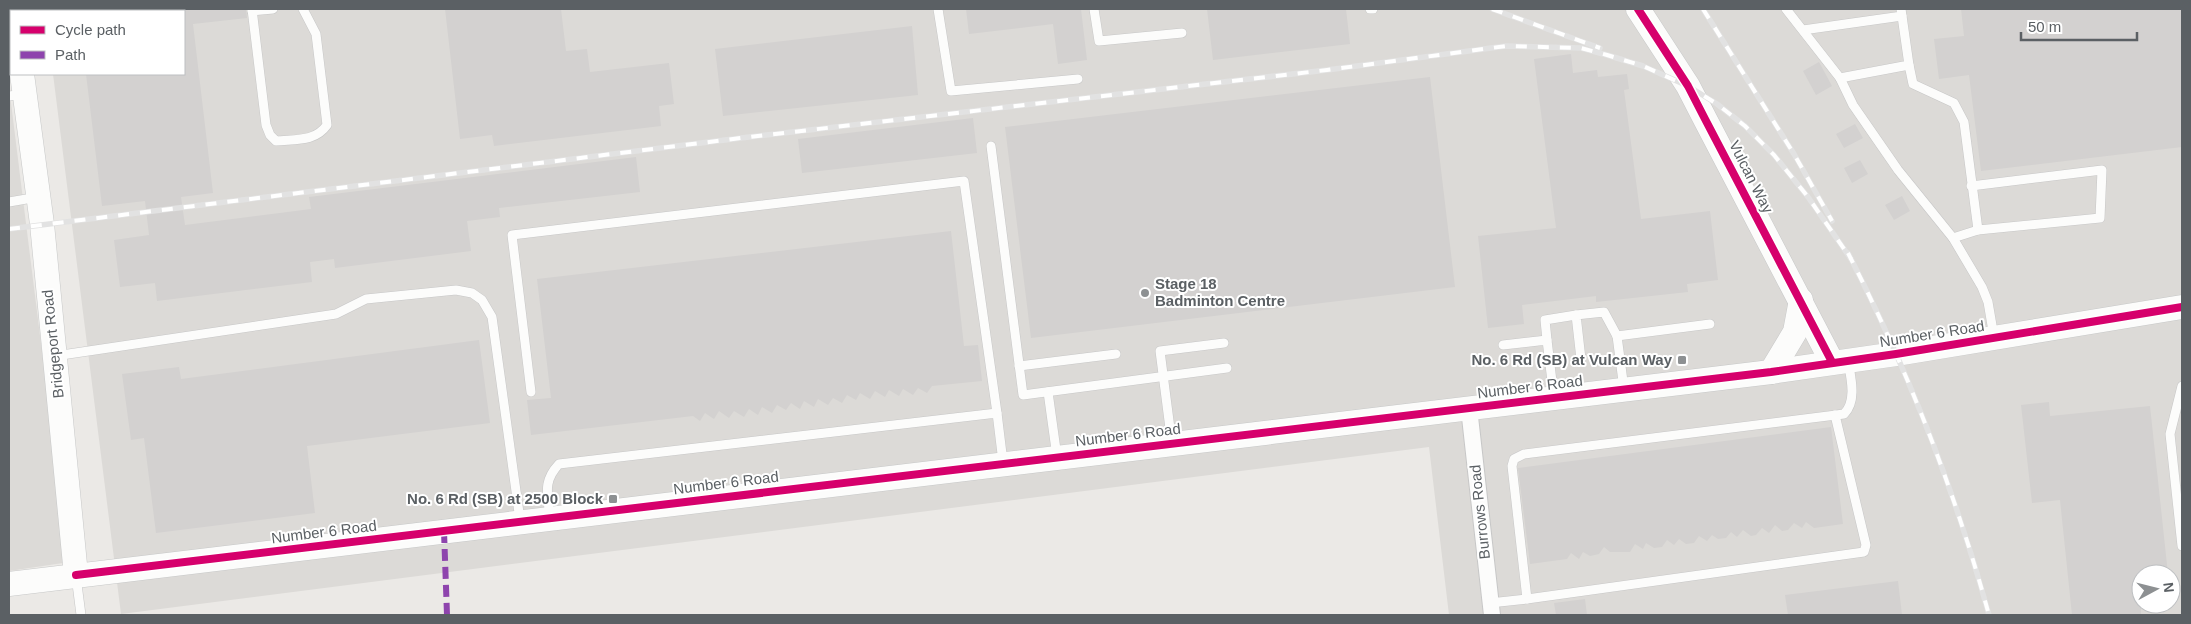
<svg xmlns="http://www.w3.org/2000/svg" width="2191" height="624" viewBox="0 0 2191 624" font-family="Helvetica,sans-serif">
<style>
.industrial{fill:#dcdad7;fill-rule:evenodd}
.building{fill:#d3d1d0}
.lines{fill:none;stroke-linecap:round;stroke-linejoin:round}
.lane-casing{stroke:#c7c7c7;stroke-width:10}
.street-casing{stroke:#c7c7c7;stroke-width:18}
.secondary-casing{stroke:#c7c8c8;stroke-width:25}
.lane{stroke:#fcfcfb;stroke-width:9}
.street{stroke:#fcfcfb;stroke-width:16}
.secondary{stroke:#fcfcfb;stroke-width:24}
.rail-casing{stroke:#e2e2e2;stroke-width:5.5}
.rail{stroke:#fff;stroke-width:4;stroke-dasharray:11;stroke-linecap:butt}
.quiet{stroke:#8e44ad;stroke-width:6;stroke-dasharray:12 6;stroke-linecap:butt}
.cycleway-casing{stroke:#fff;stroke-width:11}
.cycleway{stroke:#d6006c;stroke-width:8}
.poi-dot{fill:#8d9092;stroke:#fff;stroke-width:2}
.labels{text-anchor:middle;stroke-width:4;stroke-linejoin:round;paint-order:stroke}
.street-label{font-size:15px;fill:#5b6064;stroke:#fff}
.poi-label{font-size:15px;font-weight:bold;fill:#5b6064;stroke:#fff;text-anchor:end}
</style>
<rect width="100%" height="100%" fill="#ebe9e6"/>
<g class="industrial">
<path d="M45,9H2182V615H1449L1429,447L121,614L53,74H184V11H45ZM2141,574H2171V604H2141Z"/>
<polygon points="9,87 64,528 63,563 9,571"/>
</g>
<g class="building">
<polygon points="184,9 246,9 247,18 193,24 213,193 181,197 185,225 311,209 309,197 636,157 640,192 499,208 500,217 467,221 471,251 335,268 334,259 310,262 312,282 157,301 155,283 120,287 114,240 149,235 145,201 102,206 86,74 184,74"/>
<polygon points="445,9 561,9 566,51 587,49 590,72 669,63 674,104 659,106 661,126 494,146 492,135 460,139"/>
<polygon points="966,9 1081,9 1087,60 1058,64 1053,24 969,34"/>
<polygon points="1207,9 1346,9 1350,44 1213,60"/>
<polygon points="1961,9 2181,9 2182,147 1981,171 1969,75 1939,79 1934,39 1964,36"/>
<polygon points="912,26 918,95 723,116 715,49"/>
<polygon points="1571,54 1573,73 1597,70 1598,77 1627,74 1629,89 1624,90 1641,219 1710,211 1718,280 1687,284 1688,292 1596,302 1596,296 1522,305 1524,324 1488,328 1478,236 1556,228 1534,59"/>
<polygon points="1819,62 1832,86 1816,95 1803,71"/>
<polygon points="1430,77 1455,287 1031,338 1005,127"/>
<polygon points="973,118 977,153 802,173 798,139"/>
<polygon points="1855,124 1863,138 1844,148 1836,134"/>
<polygon points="1860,160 1868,174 1852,183 1844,168"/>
<polygon points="1902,196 1910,211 1894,220 1885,205"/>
<polygon points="951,231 964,346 978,345 982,381 932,386 927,393 918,388 913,395 903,389 899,396 889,390 885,397 875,391 870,399 860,393 856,400 847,395 842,403 833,398 828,405 818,399 814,407 804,401 800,409 791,403 786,410 777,405 772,413 762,407 758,415 749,409 744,417 734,411 729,418 719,411 714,419 705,413 700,421 693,416 531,435 527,400 551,398 537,279"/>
<polygon points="479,340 490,423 307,446 315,513 156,533 144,438 131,440 122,374 179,367 181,379"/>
<polygon points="2049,402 2050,416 2150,406 2168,574 2141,574 2141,615 2072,615 2060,500 2032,503 2021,405"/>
<polygon points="1831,427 1843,524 1814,528 1806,522 1802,528 1794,523 1788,530 1782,531 1775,525 1769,533 1762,528 1756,535 1751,536 1743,530 1737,537 1731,532 1726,538 1718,539 1712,535 1707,541 1699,536 1694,543 1686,544 1679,539 1674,545 1667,540 1662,547 1654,548 1646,543 1643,549 1635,544 1630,552 1610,552 1604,547 1599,554 1590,556 1583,552 1579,559 1571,553 1567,559 1530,564 1518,468"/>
<polygon points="1898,581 1902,615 1788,615 1785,595"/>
<polygon points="1585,599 1587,615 1556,615 1554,603"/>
</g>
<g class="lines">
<g class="lane-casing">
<g id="lane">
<path d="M252,9L266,125L270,135L276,141C296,139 315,142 327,125L316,34L303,9"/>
<polyline points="938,9 951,91 1078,79"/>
<polyline points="1094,9 1099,41 1182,33"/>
<polyline points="1370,9 1373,9"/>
<polyline points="1786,9 1840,78 1853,105 1898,170 1953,238 1982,287 1988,302 1994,337"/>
<polyline points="252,11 273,9"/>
<polyline points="1803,30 1902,16 1901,9"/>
<polyline points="1909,65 1913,84 1954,103 1964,122 1978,230 1953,238"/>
<polyline points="1840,78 1909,65 1902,16"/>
<polyline points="9,96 25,94"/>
<polyline points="991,146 1023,395 1227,368"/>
<polyline points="1971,186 2102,170 2100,218 1978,230"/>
<polyline points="9,202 38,197"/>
<polyline points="1547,340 1545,320 1576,315"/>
<polyline points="1503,345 1547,340 1554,398"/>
<polyline points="55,356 336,314 366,299 456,290 472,293 482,300 492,317 520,520"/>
<polyline points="1581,359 1576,315 1604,312 1617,336"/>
<polyline points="1019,366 1116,354"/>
<polyline points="2182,386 2170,434 2182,546"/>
<polyline points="1624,389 1617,336 1710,324"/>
<polyline points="531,392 512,235 964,181 997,413"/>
<polyline points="1048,392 1057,457"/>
<polyline points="1172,444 1160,351 1224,343"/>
<path d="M550,518C548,495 542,482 559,464L997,413L1003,462"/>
<polyline points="76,576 81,615"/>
<polyline points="1527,599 1864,552 1866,545 1835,415"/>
<path d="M1490,603L1527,599L1512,466L1514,459L1524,454L1844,414C1857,401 1851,378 1848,361"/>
</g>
</g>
<g class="street-casing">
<polyline id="street" points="1469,408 1492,615"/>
</g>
<g class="secondary-casing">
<g id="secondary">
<polyline points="14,9 15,11"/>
<polyline points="1638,9 1688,86 1705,119 1832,362"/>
<polyline points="22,74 42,224 76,575"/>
<polyline points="1771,372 1795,332 1801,300"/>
<polyline points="9,584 1771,372 1896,354 2182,307"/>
</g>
</g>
<use href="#lane" class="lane"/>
<use href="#street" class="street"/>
<use href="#secondary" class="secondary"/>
<g class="rail-casing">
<g id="rail">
<polyline points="1492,9 1600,48"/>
<polyline points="1703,9 1794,154 1832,221"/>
<polyline points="9,229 749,137 1327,70 1506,46 1581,48 1607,55 1643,66 1688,86 1717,104 1745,126 1774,155 1808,197 1851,259"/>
<path d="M1848,253C1907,368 1955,491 1989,615"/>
</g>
</g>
<use href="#rail" class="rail"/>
<polyline class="quiet" points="444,531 447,615"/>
<g class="cycleway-casing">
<g id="cycleway">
<polyline points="1638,9 1688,86 1705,119 1832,362"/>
<polyline points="76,575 1771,372 1896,354 2182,307"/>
</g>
</g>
<use href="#cycleway" class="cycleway"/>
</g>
<g class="poi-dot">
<circle cx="1145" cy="293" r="5"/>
<rect x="1677" y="355" width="10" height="10" rx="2.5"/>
<rect x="608" y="494" width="10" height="10" rx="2.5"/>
</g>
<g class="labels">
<g class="street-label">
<text transform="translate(1751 177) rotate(63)" y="5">Vulcan Way</text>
<text transform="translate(1932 334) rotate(-9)" y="5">Number 6 Road</text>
<text transform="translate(53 344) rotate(-96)" y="5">Bridgeport Road</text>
<text transform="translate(1530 387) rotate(-7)" y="5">Number 6 Road</text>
<text transform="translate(1128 435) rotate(-7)" y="5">Number 6 Road</text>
<text transform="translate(726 483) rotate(-7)" y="5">Number 6 Road</text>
<text transform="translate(1480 512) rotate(-96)" y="5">Burrows Road</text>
<text transform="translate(324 532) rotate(-7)" y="5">Number 6 Road</text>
</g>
<g class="poi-label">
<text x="1155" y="289" text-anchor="start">Stage 18<tspan x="1155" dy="17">Badminton Centre</tspan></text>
<text x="1672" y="365">No. 6 Rd (SB) at Vulcan Way</text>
<text x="603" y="504">No. 6 Rd (SB) at 2500 Block</text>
</g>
</g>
<rect width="2191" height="624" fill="none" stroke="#5b6064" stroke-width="20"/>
<rect x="10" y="10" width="175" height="65" fill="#ffffff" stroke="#bdbfc1"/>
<rect x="20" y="26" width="25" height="8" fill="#d6006c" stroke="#bdbfc1"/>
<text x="55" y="35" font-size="15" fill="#5b6064">Cycle path</text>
<rect x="20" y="51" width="25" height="8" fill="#8e44ad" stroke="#bdbfc1"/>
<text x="55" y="60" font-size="15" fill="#5b6064">Path</text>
<g transform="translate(2156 589) rotate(83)"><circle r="24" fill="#ffffff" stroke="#bdbfc1"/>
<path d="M0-4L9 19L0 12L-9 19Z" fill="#8d9092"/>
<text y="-8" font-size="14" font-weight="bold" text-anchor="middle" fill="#5b6064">N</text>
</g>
<path d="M2021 32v8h116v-8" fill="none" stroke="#5b6064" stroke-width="2.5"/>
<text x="2028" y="32" font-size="15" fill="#5b6064" stroke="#ffffff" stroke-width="4" paint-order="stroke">50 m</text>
</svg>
